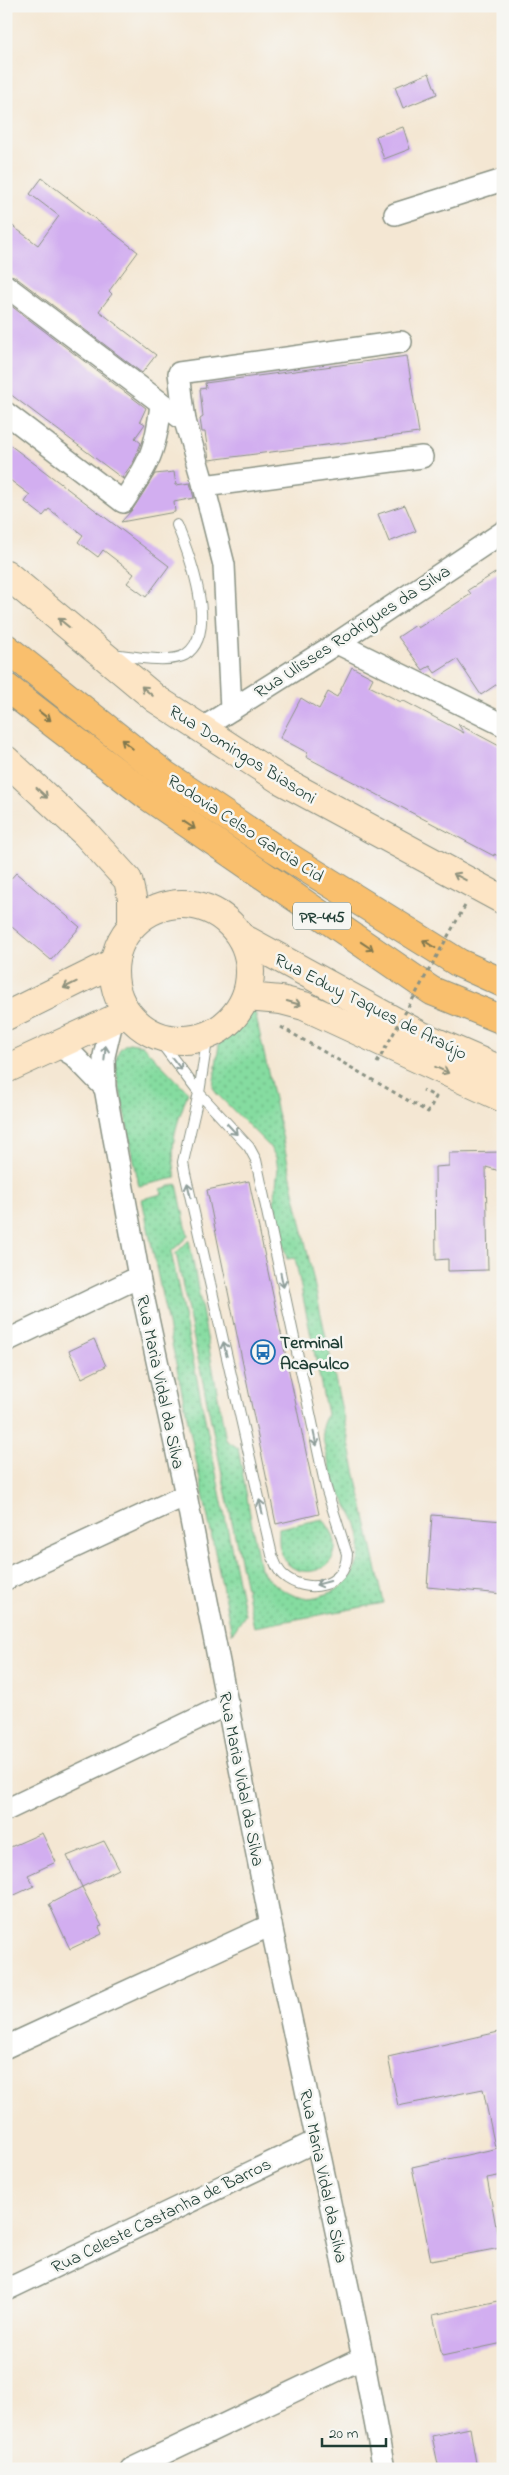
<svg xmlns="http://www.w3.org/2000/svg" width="509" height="2475" viewBox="0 0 509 2475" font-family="'Indie Flower',sans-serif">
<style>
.grass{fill:url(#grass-dots);stroke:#528c6a}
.building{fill:#d2aef0}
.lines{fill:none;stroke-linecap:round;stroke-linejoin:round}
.lane-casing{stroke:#8a9284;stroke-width:12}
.street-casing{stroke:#8a9284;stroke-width:24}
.secondary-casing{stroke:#8a9284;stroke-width:30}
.highway-casing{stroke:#8a9284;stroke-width:30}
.path{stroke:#8a9284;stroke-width:3;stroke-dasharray:4 4;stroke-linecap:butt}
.lane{stroke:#fff;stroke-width:10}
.street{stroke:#fff;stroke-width:21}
.secondary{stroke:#fde5c5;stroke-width:28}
.highway{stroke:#f9bf6d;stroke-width:28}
.path-bridge{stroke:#8a9284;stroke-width:3;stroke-dasharray:4 4;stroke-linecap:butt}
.oneway{stroke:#8e917c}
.oneway2{stroke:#81784e}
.oneway3{stroke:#8f9e9a}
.labels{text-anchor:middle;stroke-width:5;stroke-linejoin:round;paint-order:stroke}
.shield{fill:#f6f6f2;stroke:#60746d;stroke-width:1}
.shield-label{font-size:16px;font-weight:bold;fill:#1f3d34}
.street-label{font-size:18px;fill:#1f3d34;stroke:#f6f6f2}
.poi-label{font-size:18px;font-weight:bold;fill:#1f3d34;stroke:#f6f6f2;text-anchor:start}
</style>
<defs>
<pattern id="grass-dots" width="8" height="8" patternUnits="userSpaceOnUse" patternTransform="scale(1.25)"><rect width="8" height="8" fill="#85dca0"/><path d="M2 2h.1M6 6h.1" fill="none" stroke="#6cb483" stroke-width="1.8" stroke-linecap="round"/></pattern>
</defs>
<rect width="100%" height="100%" fill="#f6f6f2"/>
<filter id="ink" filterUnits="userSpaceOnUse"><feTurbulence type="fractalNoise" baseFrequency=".02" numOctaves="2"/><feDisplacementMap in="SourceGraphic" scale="10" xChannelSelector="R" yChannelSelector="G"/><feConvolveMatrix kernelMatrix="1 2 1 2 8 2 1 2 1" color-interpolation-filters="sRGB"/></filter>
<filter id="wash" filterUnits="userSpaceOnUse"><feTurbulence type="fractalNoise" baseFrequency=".0096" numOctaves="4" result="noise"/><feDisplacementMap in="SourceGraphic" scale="20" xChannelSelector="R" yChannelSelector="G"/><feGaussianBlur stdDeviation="1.12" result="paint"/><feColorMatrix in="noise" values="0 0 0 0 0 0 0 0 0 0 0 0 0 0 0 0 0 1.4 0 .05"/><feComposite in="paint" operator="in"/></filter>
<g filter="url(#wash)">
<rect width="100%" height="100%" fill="#f4e7d3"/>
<g class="grass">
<path d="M237,1003L255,1012L384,1603L254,1627L176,1253L189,1240L226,1440L238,1448L260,1569C268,1581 280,1589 293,1595C306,1601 321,1597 333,1591C355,1582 364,1554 359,1532C356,1516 342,1500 335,1484C331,1475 322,1439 322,1428C322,1424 326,1418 327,1414L295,1258L287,1259L274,1203L278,1169L276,1157L269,1146L216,1093L213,1087L224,1009L230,1004Z"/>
<path d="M129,1043L142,1045L188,1092C176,1128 169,1139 176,1178L139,1186L115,1065C117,1054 118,1047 129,1043Z"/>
<polygon points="177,1184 188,1236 171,1252 245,1615 232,1634 142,1199 162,1194 161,1189"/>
<path d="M323,1519C328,1526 334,1534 335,1543C339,1574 292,1582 282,1555C278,1546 279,1537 279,1528Z"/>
</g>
<g id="blocks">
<g class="building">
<polygon points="429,73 437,94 403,108 395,87"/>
<polygon points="403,127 410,149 384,159 376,136"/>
<polygon points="42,178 138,252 109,291 112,294 99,311 156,355 142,373 14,276 6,274 6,221 38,245 59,216 30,194"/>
<polygon points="6,302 146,408 140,421 145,424 135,438 141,443 134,461 122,478 124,477 123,479 6,391"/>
<polygon points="407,356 419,433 209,460 205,432 202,432 200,419 203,417 200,389 206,388 205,383"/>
<polygon points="6,442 169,566 146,597 127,583 134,574 103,550 98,557 78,542 83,535 49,509 43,516 25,502 30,495 6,477"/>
<polygon points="174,472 176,485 190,483 194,498 174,502 175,512 121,522 133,509 155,474"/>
<polygon points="405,505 416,531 389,542 378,514"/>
<polygon points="503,568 503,680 481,695 457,659 435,673 430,666 423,670 398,637 416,625 418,628 471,594 468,590"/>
<polygon points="352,667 373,678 369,686 401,702 402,700 464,733 458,724 503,748 503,858 494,854 494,856 306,757 308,753 280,738 301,698 319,709 328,692 337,697"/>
<polygon points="16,873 80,927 51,960 6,922 6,884"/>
<polygon points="503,1152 503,1172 486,1167 488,1270 448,1271 448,1259 436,1260 435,1167 449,1166 449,1153"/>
<polygon points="249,1181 319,1514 276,1524 207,1190"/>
<polygon points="94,1339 106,1366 82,1378 69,1351"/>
<polygon points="432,1515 503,1521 503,1594 427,1587"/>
<polygon points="42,1833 56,1862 28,1875 34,1886 6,1899 6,1849"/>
<polygon points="104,1841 119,1869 82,1887 67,1856"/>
<polygon points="82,1887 102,1926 99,1927 102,1934 70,1949 49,1904"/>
<polygon points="503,2031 503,2146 495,2147 483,2089 398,2106 388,2057"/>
<polygon points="503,2147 503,2175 487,2178 500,2248 431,2261 412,2167"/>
<polygon points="503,2300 503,2343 442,2356 433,2315"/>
<polygon points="470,2428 477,2469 439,2469 432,2436"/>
</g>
</g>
</g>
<g filter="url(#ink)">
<use href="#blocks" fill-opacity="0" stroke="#8a9284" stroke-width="1"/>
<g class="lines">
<g class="lane-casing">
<g id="lane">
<path d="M112,654C130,656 169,664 185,655C220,633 189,554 177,525"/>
<path d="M155,1035L199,1093L249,1147L256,1160L326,1488L347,1554C346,1588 306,1595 283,1575C277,1570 275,1562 272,1555L185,1173L183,1162L199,1093L208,1034"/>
</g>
</g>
<g class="street-casing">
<g id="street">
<polyline points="395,214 503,180"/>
<polyline points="6,286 185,421 204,486 224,565 231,710"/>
<path d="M6,413L123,502C149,464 156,450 161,404"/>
<polyline points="185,421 179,373 401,342"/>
<polyline points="204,486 422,457"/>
<polyline points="337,643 503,725"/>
<polyline points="201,729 337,643 503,532"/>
<polyline points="113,1018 104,1056 105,1088 139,1277 186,1495 271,1925 363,2358 384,2469"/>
<polyline points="57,1045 73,1055 105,1088"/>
<polyline points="6,1341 139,1277"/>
<polyline points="6,1579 186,1495"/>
<polyline points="6,1810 228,1704"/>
<polyline points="6,2047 271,1925"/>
<polyline points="6,2290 316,2141"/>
<polyline points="131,2469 363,2358"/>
</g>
</g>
<g class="secondary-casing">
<g id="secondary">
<polyline points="6,574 156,699 279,779 503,900"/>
<polyline points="6,760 86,834 128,880 132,898 132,925"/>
<circle cx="182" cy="972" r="68"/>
<polyline points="241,937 420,1035 503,1071"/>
<polyline points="246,997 281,1000 304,1006 503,1098"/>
<polyline points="6,1016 113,963"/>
<polyline points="6,1069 127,1013"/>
</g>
</g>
<g class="highway-casing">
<g id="highway">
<polyline points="6,648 165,775 274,848 459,963 503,983"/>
<polyline points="6,687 149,797 432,991 503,1020"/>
</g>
</g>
<polyline class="path" points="281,1027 428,1112 436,1097 423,1090"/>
<use href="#lane" class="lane"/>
<use href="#street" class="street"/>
<use href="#secondary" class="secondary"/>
<use href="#highway" class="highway"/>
<polyline class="path-bridge" points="377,1063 466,904"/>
</g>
<defs><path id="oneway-shaft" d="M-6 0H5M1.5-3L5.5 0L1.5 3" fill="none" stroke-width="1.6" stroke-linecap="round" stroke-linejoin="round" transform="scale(1.25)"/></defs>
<g class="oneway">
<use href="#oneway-shaft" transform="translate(64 623) rotate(-141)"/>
<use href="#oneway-shaft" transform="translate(147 691) rotate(-140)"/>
<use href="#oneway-shaft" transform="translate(42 793) rotate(43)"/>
<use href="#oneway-shaft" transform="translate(460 877) rotate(-152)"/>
<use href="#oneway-shaft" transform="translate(70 985) rotate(154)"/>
<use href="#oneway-shaft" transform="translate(294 1003) rotate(16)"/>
<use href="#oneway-shaft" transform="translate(442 1070) rotate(25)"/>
</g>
<g class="oneway2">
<use href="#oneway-shaft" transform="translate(45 716) rotate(38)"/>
<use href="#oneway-shaft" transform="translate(127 744) rotate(-141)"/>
<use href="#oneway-shaft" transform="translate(189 825) rotate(34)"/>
<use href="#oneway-shaft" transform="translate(429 944) rotate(-148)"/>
<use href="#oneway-shaft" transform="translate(367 946) rotate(34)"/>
</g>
<g class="oneway3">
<use href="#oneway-shaft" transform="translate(105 1053) rotate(-85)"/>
<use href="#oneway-shaft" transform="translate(177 1064) rotate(52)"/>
<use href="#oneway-shaft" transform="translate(232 1129) rotate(47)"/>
<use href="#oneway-shaft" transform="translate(189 1190) rotate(-103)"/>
<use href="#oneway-shaft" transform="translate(282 1280) rotate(78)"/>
<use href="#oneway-shaft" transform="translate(225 1349) rotate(-103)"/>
<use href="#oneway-shaft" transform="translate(315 1439) rotate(78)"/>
<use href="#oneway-shaft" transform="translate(261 1507) rotate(-103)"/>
<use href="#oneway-shaft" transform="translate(323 1583) rotate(165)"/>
</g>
</g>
<defs>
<g id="bus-ring" transform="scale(1.25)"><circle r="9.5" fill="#f6f6f2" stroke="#1f6fb2" stroke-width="1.5"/><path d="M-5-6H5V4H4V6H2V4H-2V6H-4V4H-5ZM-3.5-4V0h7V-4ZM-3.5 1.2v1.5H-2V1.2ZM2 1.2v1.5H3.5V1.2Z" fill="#1f6fb2"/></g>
</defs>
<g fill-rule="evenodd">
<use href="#bus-ring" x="263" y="1352"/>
</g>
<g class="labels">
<rect class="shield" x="293" y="902.5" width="58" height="27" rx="4"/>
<g class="shield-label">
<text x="322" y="922">PR-445</text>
</g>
<g class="street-label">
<text transform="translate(352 631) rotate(-33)" y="6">Rua Ulisses Rodrigues da Silva</text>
<text transform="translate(243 754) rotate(32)" y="6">Rua Domingos Biasoni</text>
<text transform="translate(246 828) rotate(33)" y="6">Rodovia Celso Garcia Cid</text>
<text transform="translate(371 1006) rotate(27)" y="6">Rua Edwy Taques de Araújo</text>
<text transform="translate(161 1382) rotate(78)" y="6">Rua Maria Vidal da Silva</text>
<text transform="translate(242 1779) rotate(79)" y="6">Rua Maria Vidal da Silva</text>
<text transform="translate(324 2176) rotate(78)" y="6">Rua Maria Vidal da Silva</text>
<text transform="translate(161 2215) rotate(-26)" y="6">Rua Celeste Castanha de Barros</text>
</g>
<g class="poi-label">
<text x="280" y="1348">Terminal<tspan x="280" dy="21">Acapulco</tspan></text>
</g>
</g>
<rect width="509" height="2475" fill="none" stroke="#f6f6f2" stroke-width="25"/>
<path d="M322 2438v8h64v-8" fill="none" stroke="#1f3d34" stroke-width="2.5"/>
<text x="329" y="2438" font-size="15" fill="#1f3d34" stroke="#f6f6f2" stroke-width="4" paint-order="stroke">20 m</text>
</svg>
